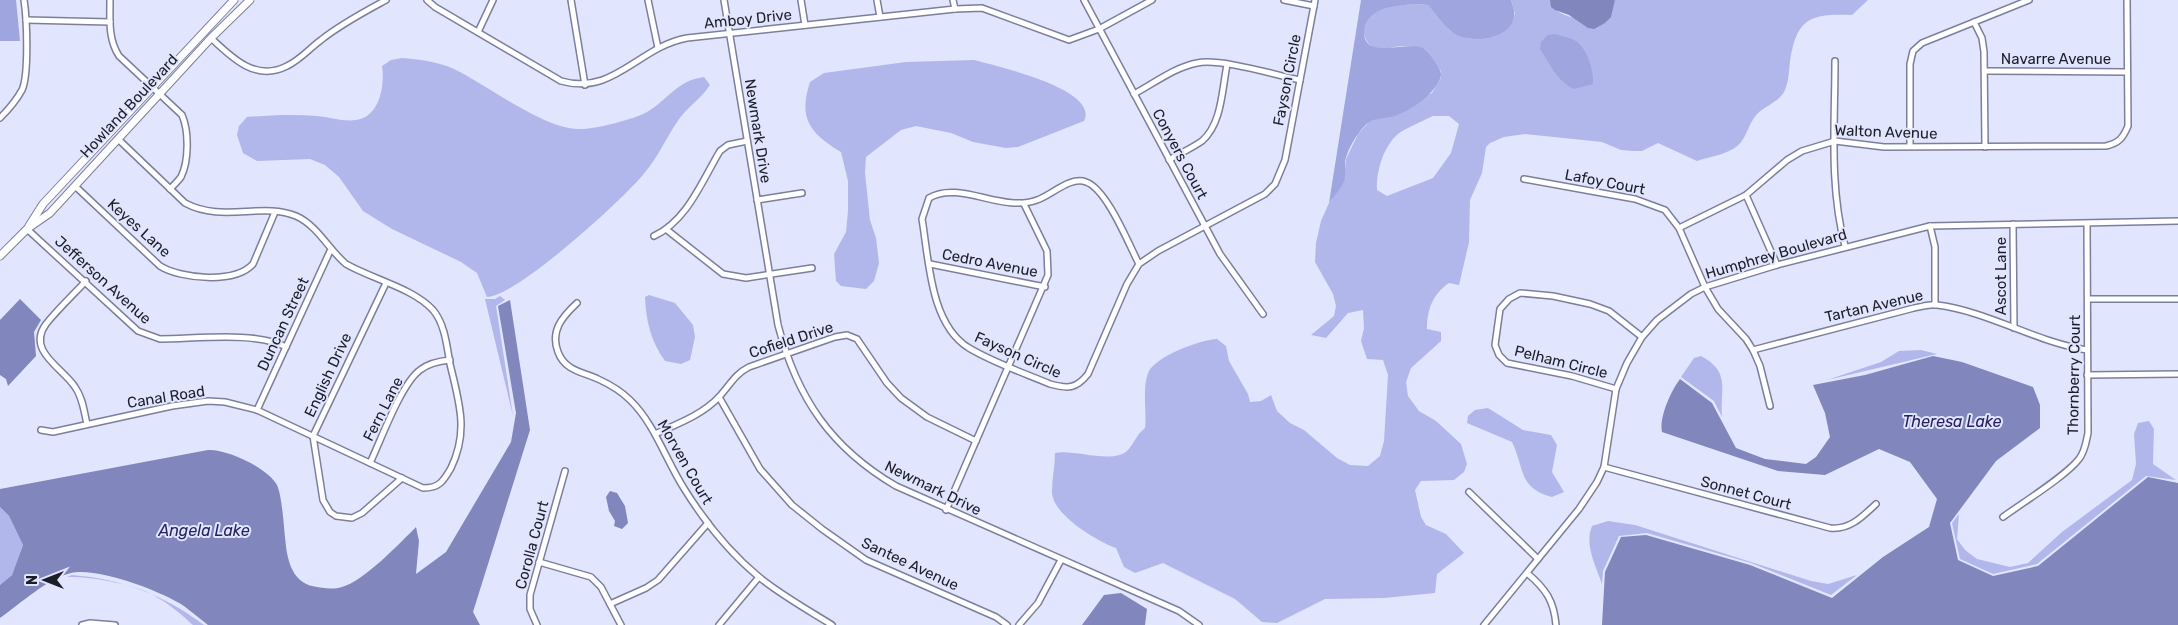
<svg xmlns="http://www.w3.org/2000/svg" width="2178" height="625" viewBox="0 0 2178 625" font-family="Rubik,sans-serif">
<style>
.green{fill:#b2b7eb;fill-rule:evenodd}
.forest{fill:#9fa5de}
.water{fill:#8186bc}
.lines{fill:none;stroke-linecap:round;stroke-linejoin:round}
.minor-casing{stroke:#7c7f9b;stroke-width:8}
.major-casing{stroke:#7c7f9b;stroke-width:9}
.minor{stroke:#fff;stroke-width:5}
.major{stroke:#fff;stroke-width:7}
.labels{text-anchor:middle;stroke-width:4;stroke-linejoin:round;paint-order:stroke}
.street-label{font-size:15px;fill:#1c1d28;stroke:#e1e5fe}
.water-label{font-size:16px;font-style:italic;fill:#252162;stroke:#e1e5fe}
</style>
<rect width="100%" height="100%" fill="#e1e5fe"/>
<g class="green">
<path d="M1511,0H1550C1552,18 1590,21 1605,23L1610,17L1615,0H1868L1852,15C1811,14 1797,17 1790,61C1789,69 1789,79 1786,87C1782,103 1762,105 1754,118C1747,128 1745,143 1733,149C1723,155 1709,157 1697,161L1658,143L1642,151H1633L1621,150L1602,142L1525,134L1504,137L1490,143L1486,147L1482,173L1470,200L1469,242L1460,281L1459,285L1449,283C1433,294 1427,309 1427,329L1441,332V341L1411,368L1406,382L1408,396L1419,411L1436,421L1461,444L1467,464L1464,472L1454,480L1421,481L1415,490L1421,517L1426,525L1446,534L1464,553L1437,574L1435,593L1384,598L1325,599L1277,623L1262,622L1235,599L1163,563L1135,573L1124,567L1116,548C1098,542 1051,514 1052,491C1052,478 1055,466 1055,453C1075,449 1113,465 1128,450C1135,442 1136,435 1145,428C1147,411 1142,390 1148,373C1155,356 1200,340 1217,339L1226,346L1229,361L1248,394L1250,402L1261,401L1271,395L1277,411L1290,423L1304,430L1337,458L1350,465L1368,466L1380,456L1384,441L1388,375L1383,360L1367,359L1361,341L1364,328L1363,310L1348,313L1326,338L1311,335L1334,316L1336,306L1333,294L1315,262L1316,243L1321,221L1329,203L1344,180L1346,159L1358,134L1369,122L1432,93L1441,78V71L1425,49C1418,48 1410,46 1402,46C1394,46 1384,51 1376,48C1370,47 1365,40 1364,34C1360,5 1409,3 1428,5C1446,24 1454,41 1482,39C1488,38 1496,37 1501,33C1506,28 1511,19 1515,14ZM1433,116H1449L1459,124L1451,153L1433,178L1387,196L1377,190C1376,170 1385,140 1404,130C1413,125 1423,121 1433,116Z"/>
<path d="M402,58C418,59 439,62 454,69C487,85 541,127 576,129C593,130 632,120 647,112C669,99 676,81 704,77L710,85C701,99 686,108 677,122C665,140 657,159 642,176C620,202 517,296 487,297L477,273L461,262L392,229L363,211L339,177L325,165L310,159L257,161L243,153L237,135L239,126L247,117C270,115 294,114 317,116C329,117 344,122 356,120C380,117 385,85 382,66L391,60Z"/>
<path d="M974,60C996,66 1100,89 1084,121L1018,147L1006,148L973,142L951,133L916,126L901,130L866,157L865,173L870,220L876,238L879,263L874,281L866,289L841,286L836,281L834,254L846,232L848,211V181L841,152C810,133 798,119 810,82L824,73L906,62Z"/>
<path d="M649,295L675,303L693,325L695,337L690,360L681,364L665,361C651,342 646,321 645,297Z"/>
<polygon points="500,296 505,300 496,306 513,416 485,299 495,299"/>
<polygon points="1921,350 1937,354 1827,380 1881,362 1899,351"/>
<path d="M1701,356C1731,372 1720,389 1722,417L1714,401L1681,377L1694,358Z"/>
<path d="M1488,408L1523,430L1551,435L1557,445L1552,472L1564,492L1552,497C1518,488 1525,469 1512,442L1467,423L1468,416L1475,410Z"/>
<polygon points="2149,421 2154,429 2153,464 2176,480 2146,476 2037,564 1993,574 1960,559 1952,523 1959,514 1957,539 1965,550 1977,559 2010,567 2028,563 2062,532 2132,480 2136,464 2134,434 2138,423"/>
<polygon points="0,507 9,516 23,545 12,575 0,585"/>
<path d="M1608,521L1635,525L1811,581L1828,584L1857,575L1831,595L1751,563L1647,533L1619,536L1603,571L1602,584C1596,566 1584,545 1592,526Z"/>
<path d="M72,575C122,579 164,595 204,625H193C181,614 168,603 153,595C135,584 88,576 67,577Z"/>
</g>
<g class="forest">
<polygon points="0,0 16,0 20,41 0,41"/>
<path d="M1361,0H1511C1512,5 1515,10 1514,15C1512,40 1473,44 1455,34C1444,26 1437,15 1428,5C1408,3 1363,5 1364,33C1365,60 1407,41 1423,48C1428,51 1432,58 1435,62C1439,68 1443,73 1440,79C1433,95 1413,109 1397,115C1388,119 1376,117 1368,123C1358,131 1347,150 1345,162C1345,168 1346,176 1344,181C1341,189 1334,196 1329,203Z"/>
<path d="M1555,34C1561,36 1568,37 1574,40C1587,47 1594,70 1593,84L1574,89C1557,81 1550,64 1540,49L1541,42L1548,35Z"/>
</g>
<g class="water">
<polygon points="1550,0 1615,0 1611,17 1605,23 1594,29 1588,28 1569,15 1555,10 1551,7"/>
<polygon points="20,299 41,320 34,332 36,356 8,386 6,379 0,375 0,320"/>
<path d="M510,300L530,430L473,612L480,625H208C200,619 192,612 184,606C161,591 98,567 71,573C48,578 20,604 0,618V585L12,575L23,545L9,516L0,507V489L208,450C227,449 268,468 277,485C283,498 284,536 287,553C290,568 296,582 312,586C323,588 332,590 342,587C364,581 399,544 416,527L419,541L416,574L446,552L511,442L516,413L498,306Z"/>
<path d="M1933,356L1962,362L2033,387L2040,405V428L1996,461L1950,523L1958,560L1993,576L2038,566L2148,477L2178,483V625H1602L1605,572L1621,537L1646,535L1750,565L1832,598L1883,557L1929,527L1937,499L1910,462L1879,449L1825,475L1778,471L1662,432C1659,417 1671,391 1680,379L1712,403L1736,448L1765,459L1806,464L1816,457L1830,437L1825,413L1813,385L1865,375Z"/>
<polygon points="610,491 617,493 625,506 628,523 622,529 614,526 615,521 609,511 606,497"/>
<polygon points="1121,593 1147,609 1145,625 1082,625 1104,595"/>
</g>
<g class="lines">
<g class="minor-casing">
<g id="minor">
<path d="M110,0C110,20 108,39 119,56L182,115C189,131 189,161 181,177C178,181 174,185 170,189"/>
<path d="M427,0L435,7L561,81C614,96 638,47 687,38L955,9L982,8L1069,40L1099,29L1152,0"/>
<polyline points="571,0 585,85"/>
<polyline points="648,0 658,48"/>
<path d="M724,0L778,325C797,398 831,448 896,486L1179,611L1199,625"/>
<polyline points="801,0 805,25"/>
<polyline points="877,0 880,17"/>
<polyline points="953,0 955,9"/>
<polyline points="1084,0 1220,254 1263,314"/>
<polyline points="1284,0 1314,6"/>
<polyline points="26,20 110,22"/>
<polyline points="1974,22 1982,38 1984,52 1985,147"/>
<polyline points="478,32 493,0"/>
<path d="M211,38C232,58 256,82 287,66C300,60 310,48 321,40C341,24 364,12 386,0"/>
<path d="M1835,61C1835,123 1829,186 1845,246"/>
<polyline points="1985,71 2126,72"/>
<path d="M1134,94C1153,84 1175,67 1197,63C1220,58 1275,75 1300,80"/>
<path d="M0,118C8,110 16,101 22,90C29,75 27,19 24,0"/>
<polyline points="1910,146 1910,64 1913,51 1922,43 2029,0"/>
<path d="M1169,160C1179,154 1192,148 1202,141C1222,124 1222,89 1227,65"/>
<polyline points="1524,179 1635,199 1665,210 1679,228 1705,287 1718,309 1746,339 1753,350 1760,366 1770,406"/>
<path d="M75,186L160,266C181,279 235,284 253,264L275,212"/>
<polyline points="1746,195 1777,265"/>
<polyline points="757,200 802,193"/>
<polyline points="2013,224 2014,328"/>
<polyline points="1930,226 1935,247 1935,305"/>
<path d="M1679,228L1746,195L1787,160L1802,151L1835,141L1884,147L2106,146C2119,143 2123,138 2128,126L2127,0"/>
<path d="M27,229L138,331L160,339C196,339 256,331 286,347"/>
<polyline points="667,230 723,274 746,278 812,268"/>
<path d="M654,236C687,221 702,181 720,151L728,145L747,141"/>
<polyline points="930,264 1045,287"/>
<path d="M1139,264C1129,245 1107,189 1086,182C1070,176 1052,195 1037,200C1002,213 960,180 929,198L922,219C929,260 930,324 969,348C994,363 1024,373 1050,384C1068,389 1076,389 1088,374L1127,284L1139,264L1158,251L1265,194L1275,184L1285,160L1315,0"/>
<path d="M86,281C73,295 58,309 46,324C26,351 63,368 75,387C83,398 84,412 87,424"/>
<polyline points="386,283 313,436 323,500 330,512 336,516 352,518 362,513 402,478"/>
<polyline points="2088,299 2178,299"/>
<path d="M577,303C562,317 550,331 558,352C565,371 583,372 598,379C609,384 621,391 630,400C655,424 666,461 685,490C705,522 730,553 759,577C781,595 808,610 832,625"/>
<path d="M1753,350L1914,308C1921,307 1929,304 1937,305C1987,311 2036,342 2087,350"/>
<polyline points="2087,375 2178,374"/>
<polyline points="1616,389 1572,376 1507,363 1499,355 1495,345 1500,309 1509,299 1520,293 1553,296 1590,304 1609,311 1642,337"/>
<polyline points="719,397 760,469 792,505 822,529 866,560 996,617 1007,625"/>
<polyline points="257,410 331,249"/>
<path d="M41,430L53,432L172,406L208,401L225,402L257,410L423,488C439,488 443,482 451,468C469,431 459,402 450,364C447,347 445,324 433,310C413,288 372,279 346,264C329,250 317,225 296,216C262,202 222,223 185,203L118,139"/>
<path d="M655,434C677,424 702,415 719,397C730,385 735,374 749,367L835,337L847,335L857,339L887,383L901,398L927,417L976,441"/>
<path d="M370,463C381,440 401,384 420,370C429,363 439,361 450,360"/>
<path d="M1604,467L1830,528C1850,530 1862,517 1876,504"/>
<polyline points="1469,492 1538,559"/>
<polyline points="946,510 1048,275 1047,251 1024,204"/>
<path d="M2003,517C2022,503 2066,476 2079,459C2085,452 2086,442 2088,433L2087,224"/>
<polyline points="539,562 591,577 601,587 621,625"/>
<path d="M1527,573C1546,589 1554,601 1556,625"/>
<polyline points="610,604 646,588 658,580 708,523"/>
<polyline points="82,625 90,623 115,625"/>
<polyline points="537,625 530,609 530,595 565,471"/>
<polyline points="719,625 759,577"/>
<polyline points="1019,625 1038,603 1061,560"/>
<polyline points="1484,625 1579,509 1597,482 1604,467 1616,389 1627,363 1642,337 1657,320 1691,294 1705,287 1777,265 1930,226 2178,221"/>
</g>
</g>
<g class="major-casing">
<g id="major">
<polyline points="29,226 43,204 234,0"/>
<polyline points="0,256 27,229 50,213 211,38 250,0"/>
</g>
</g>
<use href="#minor" class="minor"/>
<use href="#major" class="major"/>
</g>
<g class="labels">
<g class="street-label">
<text transform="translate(748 19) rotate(-6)" y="5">Amboy Drive</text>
<text x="2056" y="64">Navarre Avenue</text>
<text transform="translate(1287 80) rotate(-79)" y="5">Fayson Circle</text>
<text transform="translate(129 106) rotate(-47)" y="5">Howland Boulevard</text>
<text transform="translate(758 131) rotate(81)" y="5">Newmark Drive</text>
<text transform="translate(1886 132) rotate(2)" y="5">Walton Avenue</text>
<text transform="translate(1180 154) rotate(62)" y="5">Conyers Court</text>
<text transform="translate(1605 182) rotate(11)" y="5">Lafoy Court</text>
<text transform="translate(139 228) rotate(42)" y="5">Keyes Lane</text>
<text transform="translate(1776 254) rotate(-16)" y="5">Humphrey Boulevard</text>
<text transform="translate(990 263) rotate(11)" y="5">Cedro Avenue</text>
<text transform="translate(2001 276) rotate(-90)" y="5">Ascot Lane</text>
<text transform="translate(103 280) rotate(42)" y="5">Jefferson Avenue</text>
<text transform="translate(1874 306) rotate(-13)" y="5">Tartan Avenue</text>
<text transform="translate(283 324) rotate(-65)" y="5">Duncan Street</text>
<text transform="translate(791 340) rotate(-18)" y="5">Cofield Drive</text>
<text transform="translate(1018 355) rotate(24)" y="5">Fayson Circle</text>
<text transform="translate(1561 362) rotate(14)" y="5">Pelham Circle</text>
<text transform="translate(328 375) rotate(-65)" y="5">English Drive</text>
<text transform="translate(2074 375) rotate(-89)" y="5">Thornberry Court</text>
<text transform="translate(166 397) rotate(-9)" y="5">Canal Road</text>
<text transform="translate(383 409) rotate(-63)" y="5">Fern Lane</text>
<text transform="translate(685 462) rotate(60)" y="5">Morven Court</text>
<text transform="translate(933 488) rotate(26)" y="5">Newmark Drive</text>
<text transform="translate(1746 493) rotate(15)" y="5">Sonnet Court</text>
<text transform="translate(532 545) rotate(-75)" y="5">Corolla Court</text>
<text transform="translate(910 564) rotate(25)" y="5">Santee Avenue</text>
</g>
<g class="water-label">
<text x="1952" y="427">Theresa Lake</text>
<text x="204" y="536">Angela Lake</text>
</g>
</g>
<g transform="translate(45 580) rotate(270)" stroke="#e1e5fe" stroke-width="4" paint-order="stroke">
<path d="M0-4L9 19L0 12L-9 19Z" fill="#1c1d28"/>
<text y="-8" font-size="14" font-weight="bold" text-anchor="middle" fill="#1c1d28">N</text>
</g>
</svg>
